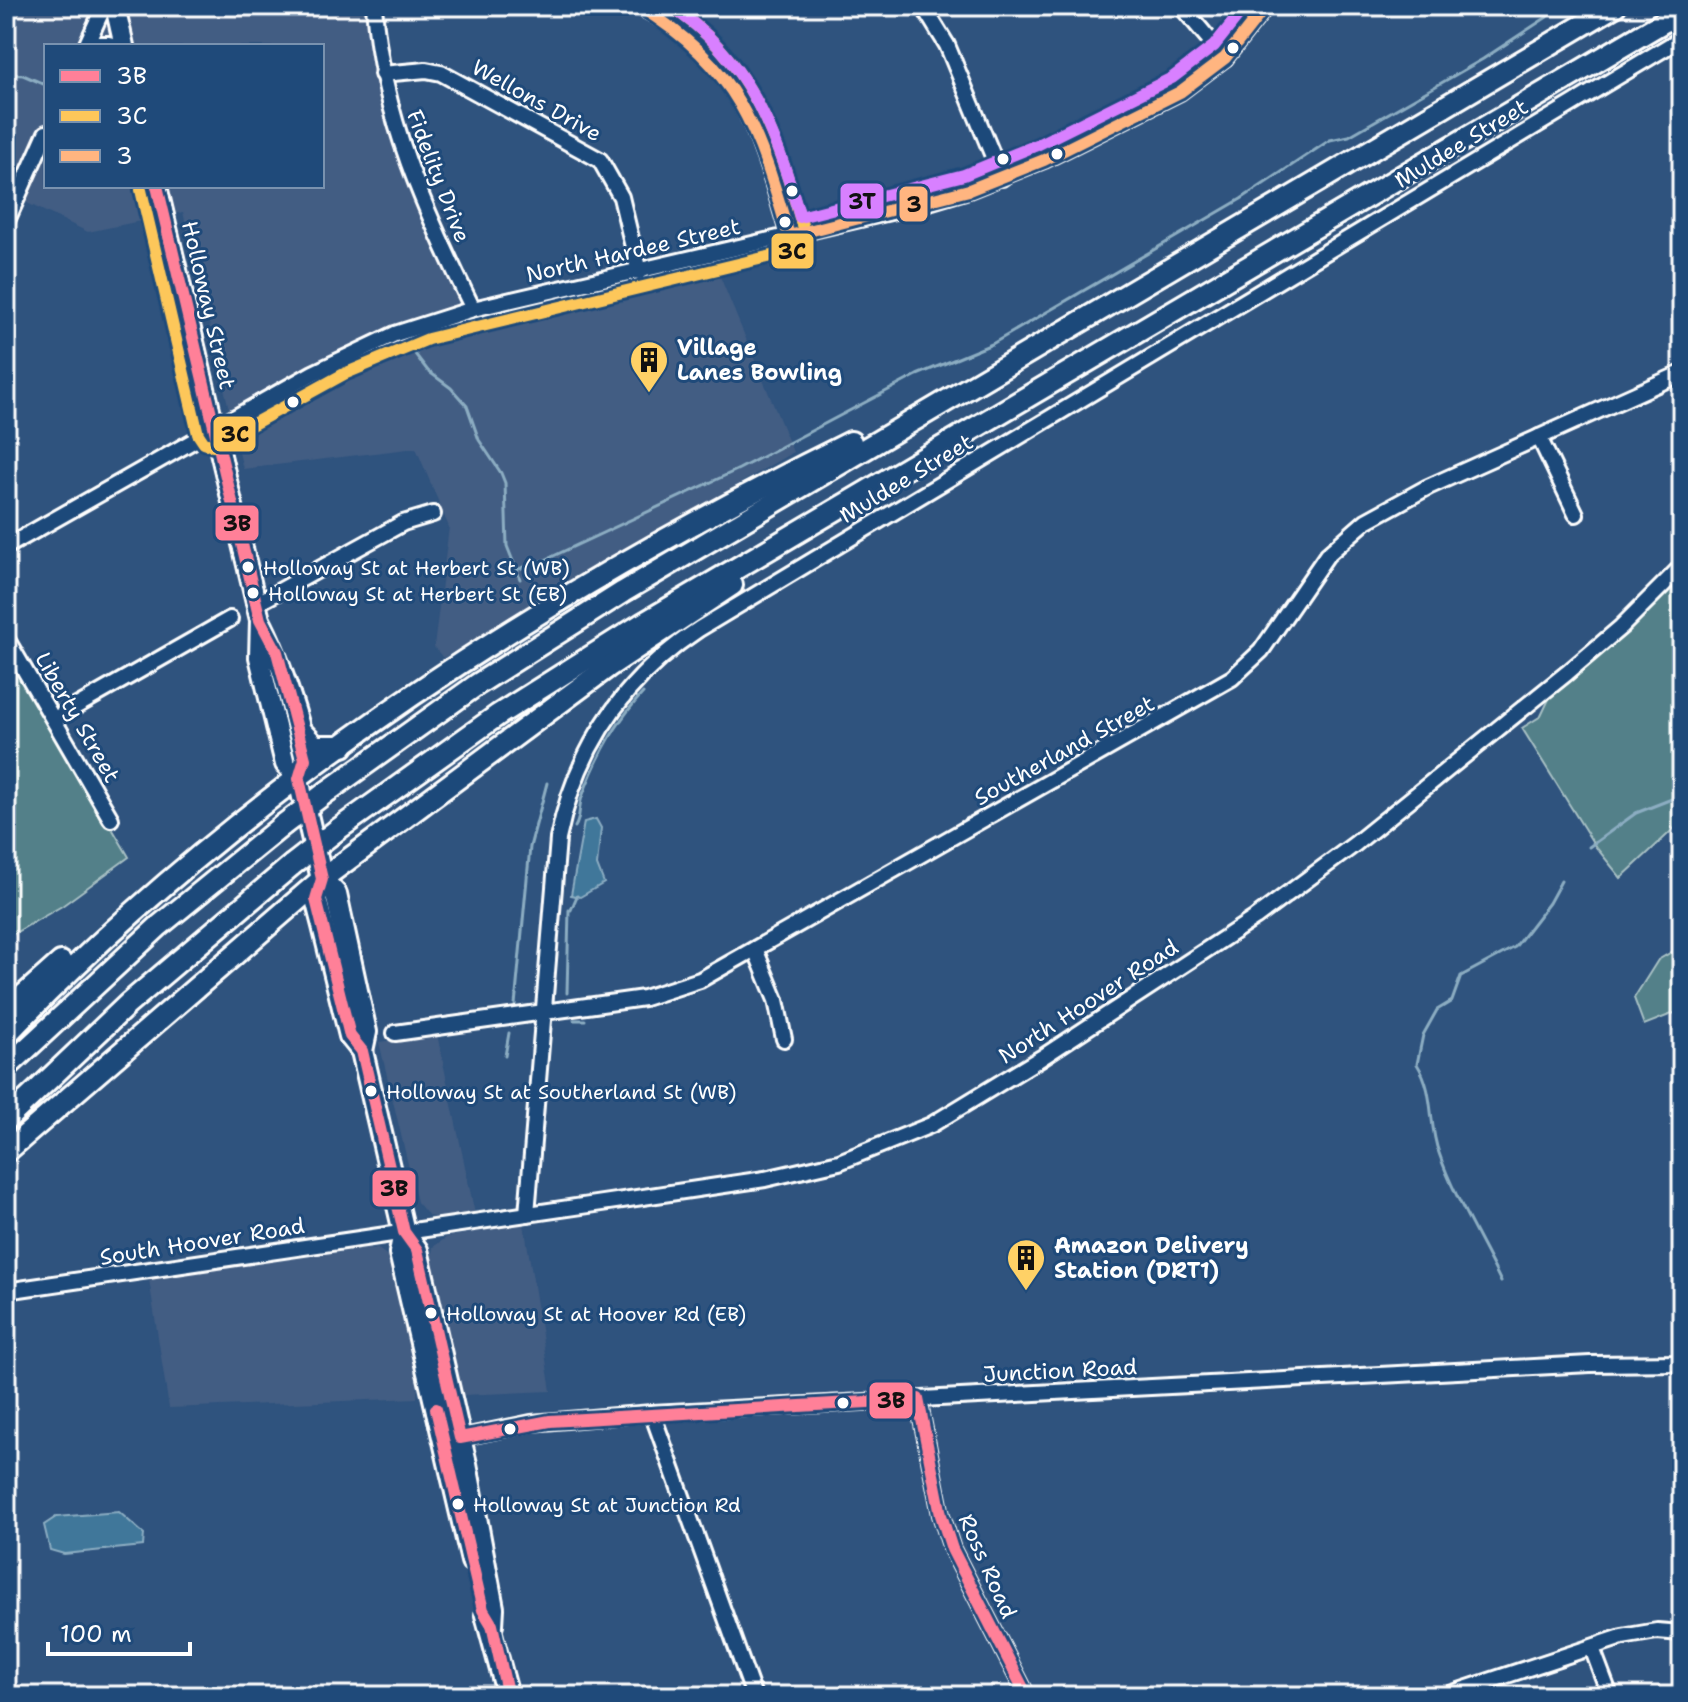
<svg xmlns="http://www.w3.org/2000/svg" width="1688" height="1702" viewBox="0 0 1688 1702" font-family="'Shantell Sans',sans-serif">
<style>
.built{fill:#425d83;fill-rule:evenodd}
.green{fill:#528089;stroke:#a8c0c4;stroke-width:2}
.water{fill:#3f779a;stroke:#8cadc2;stroke-width:2}
.lines{fill:none;stroke-linecap:round;stroke-linejoin:round}
.stream{stroke:#8cadc2;stroke-width:3}
.minor-casing{stroke:#fff;stroke-width:20}
.major-casing{stroke:#fff;stroke-width:24}
.highway-casing{stroke:#fff;stroke-width:26}
.minor{stroke:#1f4a7a;stroke-width:14}
.major{stroke:#1f4a7a;stroke-width:18}
.highway{stroke:#1f4a7a;stroke-width:20}
.highway-bridge-casing{stroke:#fff;stroke-width:26;stroke-linecap:butt}
.highway-bridge{stroke:#1f4a7a;stroke-width:20}
.bus-1-casing{stroke:#1f4a7a;stroke-width:18}
.bus-2-casing{stroke:#1f4a7a;stroke-width:18}
.bus-3-casing{stroke:#1f4a7a;stroke-width:18}
.bus-4-casing{stroke:#1f4a7a;stroke-width:18}
.bus-1{stroke:#ff8098;stroke-width:12}
.bus-2{stroke:#fdc75a;stroke-width:12}
.bus-3{stroke:#ffb580;stroke-width:12}
.bus-4{stroke:#d880ff;stroke-width:12}
.bus-dot{fill:#fff;stroke:#1f4a7a;stroke-width:3}
.labels{text-anchor:middle;stroke-width:6;stroke-linejoin:round;paint-order:stroke}
.bus-label{font-size:20px;fill:#fff;stroke:#1f4a7a;text-anchor:start}
.street-label{font-size:22px;fill:#fff;stroke:#1f4a7a}
.poi-label{font-size:22px;font-weight:bold;fill:#fff;stroke:#1f4a7a;text-anchor:start}
.line-badge{stroke:#1f4a7a;stroke-width:3}
.pale-badge-label{font-size:22px;text-anchor:middle;font-weight:bold;fill:#111}
</style>
<rect width="100%" height="100%" fill="#2f537e"/>
<filter id="ink" filterUnits="userSpaceOnUse"><feTurbulence type="fractalNoise" baseFrequency=".0125" numOctaves="2"/><feDisplacementMap in="SourceGraphic" scale="16" xChannelSelector="R" yChannelSelector="G"/><feConvolveMatrix kernelMatrix="1 2 1 2 8 2 1 2 1" color-interpolation-filters="sRGB"/></filter>
<g filter="url(#ink)">
<g class="built">
<path d="M6,6H365L375,72L403,176L474,317L714,262L793,452L443,658L434,647L449,527L416,448L243,469L183,212L88,232L6,193ZM46,46H322V186H46Z"/>
<polygon points="437,1034 475,1214 439,1219 429,1216 417,1202 379,1042"/>
<polygon points="524,1224 551,1391 463,1395 431,1262 433,1247 447,1237"/>
<polygon points="368,1248 378,1249 388,1256 418,1379 417,1398 169,1408 149,1279"/>
</g>
<g class="green">
<polygon points="1682,575 1682,821 1621,878 1595,846 1522,728 1541,716 1550,697"/>
<polygon points="6,649 129,857 62,906 6,938"/>
<polygon points="1682,946 1682,1010 1644,1025 1634,998 1658,960"/>
</g>
<g class="water">
<polygon points="596,819 601,828 597,865 604,883 580,897 571,895 584,822"/>
<polygon points="119,1512 144,1534 143,1546 64,1554 50,1550 44,1525 56,1517"/>
</g>
<g class="lines">
<g class="stream">
<polyline points="6,74 23,75 46,85"/>
<polyline points="412,350 428,371 451,388 467,406 479,440 501,473 505,483 507,546 520,579"/>
<polyline points="516,570 545,560 739,469 917,375 992,344 1241,199 1330,140 1349,136 1483,59 1547,17 1554,6"/>
<path d="M575,827C581,818 578,808 582,797C596,759 615,723 643,693"/>
<polyline points="1589,847 1636,813 1682,795"/>
<polyline points="571,910 577,896"/>
<polyline points="567,993 569,910"/>
<polyline points="515,1005 530,847 547,783"/>
<polyline points="574,1020 585,1020"/>
<polyline points="505,1056 509,1033"/>
<path d="M1501,1282C1481,1240 1454,1197 1439,1153C1428,1124 1435,1092 1417,1064L1423,1035L1437,1010L1452,1001L1461,976L1515,947L1549,903L1561,881"/>
</g>
<g class="minor-casing">
<g id="minor">
<path d="M374,6C382,117 425,211 473,309"/>
<path d="M639,6C741,61 759,132 789,236"/>
<polyline points="923,6 947,45 1002,178"/>
<polyline points="1181,6 1225,58"/>
<polyline points="86,46 104,6"/>
<polyline points="382,74 426,70 441,73 600,160 621,197 639,272"/>
<polyline points="6,223 46,133"/>
<polyline points="1539,437 1576,514"/>
<polyline points="6,547 313,373 395,334 473,309 916,206 969,190 1044,160 1180,92 1225,58 1266,6"/>
<polyline points="256,604 403,523 433,514"/>
<polyline points="6,638 111,819"/>
<polyline points="54,719 230,619"/>
<polyline points="755,949 776,1000 784,1039"/>
<polyline points="395,1033 644,998 700,980 1232,678 1261,651 1327,555 1366,521 1428,487 1682,373"/>
<path d="M527,1214L558,839C576,750 623,679 699,629L1682,38"/>
<polyline points="6,1291 765,1179 839,1162 931,1125 1041,1058 1255,918 1355,844 1567,673 1621,627 1682,566"/>
<polyline points="918,1399 941,1515 952,1549 1027,1696"/>
<polyline points="652,1413 754,1696"/>
<polyline points="454,1439 531,1423 652,1413 1590,1364 1682,1363"/>
<polyline points="1592,1648 1610,1696"/>
<polyline points="1444,1696 1622,1637 1657,1631 1682,1633"/>
</g>
</g>
<g class="major-casing">
<g id="major">
<polyline points="115,6 124,46"/>
<polyline points="94,46 109,46"/>
<path d="M157,186L260,620C274,646 307,733 305,760C304,766 301,773 299,779L285,764L259,657L260,620"/>
</g>
</g>
<g class="highway-casing">
<g id="highway">
<polyline points="298,728 315,746 343,746"/>
<polyline points="328,791 478,684 623,592 1615,6"/>
<polyline points="302,793 322,879 316,899 323,926 350,1036 362,1051 404,1232 417,1250 466,1464 493,1608 492,1625"/>
<polyline points="337,830 498,715 642,624 1682,11"/>
<polyline points="322,879 336,894 366,1032 362,1051"/>
<polyline points="6,1011 61,962"/>
<path d="M6,1035C245,786 542,594 851,442"/>
<polyline points="6,1068 159,926 283,825"/>
<polyline points="6,1120 128,1004 292,865"/>
<polyline points="6,1152 322,879 608,667 732,585"/>
<polyline points="404,1232 400,1253 472,1561"/>
<polyline points="486,1615 508,1696"/>
</g>
</g>
<use href="#minor" class="minor"/>
<use href="#major" class="major"/>
<use href="#highway" class="highway"/>
<g class="highway-bridge-casing">
<g id="highway-bridge">
<polyline points="283,825 328,791"/>
<polyline points="292,865 337,830"/>
</g>
</g>
<use href="#highway-bridge" class="highway-bridge"/>
<g class="bus-1-casing">
<g id="bus-1">
<polyline points="157,186 260,620 277,652 305,759 299,779 322,879 316,899 350,1036 362,1051 404,1232 417,1250 460,1438 550,1421 918,1399 941,1515 952,1549 1027,1696"/>
<polyline points="436,1409 483,1610 492,1625 508,1696"/>
</g>
</g>
<g class="bus-2-casing">
<path id="bus-2" d="M141,190L198,434L204,443L213,446L344,374L428,339L796,250L804,243V232C779,143 752,57 669,6"/>
</g>
<g class="bus-3-casing">
<path id="bus-3" d="M639,6C739,68 758,128 789,236L969,190L1044,160L1180,92L1225,58L1266,6"/>
</g>
<g class="bus-4-casing">
<path id="bus-4" d="M669,6C747,54 776,133 800,217L964,175L1037,145L1172,78L1214,46L1246,6"/>
</g>
<use href="#bus-1" class="bus-1"/>
<use href="#bus-2" class="bus-2"/>
<use href="#bus-3" class="bus-3"/>
<use href="#bus-4" class="bus-4"/>
</g>
</g>
<defs>
<g id="building-pin" transform="scale(2)"><path d="M0 17L-7.5 6A9.5 9.5 0 1 1 7.5 6Z" fill="#ffd166" stroke="#1f4a7a"/><path d="M-4-6H4V6H1V3H-1V6H-4ZM-2.5-4.3h1.7v1.8h-1.7ZM.8-4.3h1.7v1.8H.8ZM-2.5-1h1.7V.8h-1.7ZM.8-1h1.7V.8H.8Z" fill="#111"/></g>
</defs>
<g fill-rule="evenodd">
<use href="#building-pin" x="649" y="360"/>
<use href="#building-pin" x="1026" y="1258"/>
</g>
<g class="bus-dot">
<circle cx="1233" cy="48" r="7"/>
<circle cx="1057" cy="154" r="7"/>
<circle cx="1003" cy="159" r="7"/>
<circle cx="792" cy="191" r="7"/>
<circle cx="785" cy="222" r="7"/>
<circle cx="293" cy="402" r="7"/>
<circle cx="248" cy="567" r="7"/>
<circle cx="253" cy="593" r="7"/>
<circle cx="371" cy="1091" r="7"/>
<circle cx="431" cy="1313" r="7"/>
<circle cx="843" cy="1403" r="7"/>
<circle cx="510" cy="1429" r="7"/>
<circle cx="458" cy="1504" r="7"/>
</g>
<g class="labels">
<g class="bus-label">
<text x="263" y="575">Holloway St at Herbert St (WB)</text>
<text x="268" y="601">Holloway St at Herbert St (EB)</text>
<text x="386" y="1099">Holloway St at Southerland St (WB)</text>
<text x="446" y="1321">Holloway St at Hoover Rd (EB)</text>
<text x="473" y="1512">Holloway St at Junction Rd</text>
</g>
<g class="street-label">
<text transform="translate(537 100) rotate(29)" y="8">Wellons Drive</text>
<text transform="translate(1461 143) rotate(-31)" y="8">Muldee Street</text>
<text transform="translate(439 176) rotate(69)" y="8">Fidelity Drive</text>
<text transform="translate(633 250) rotate(-13)" y="8">North Hardee Street</text>
<text transform="translate(209 305) rotate(77)" y="8">Holloway Street</text>
<text transform="translate(906 478) rotate(-31)" y="8">Muldee Street</text>
<text transform="translate(78 717) rotate(60)" y="8">Liberty Street</text>
<text transform="translate(1064 750) rotate(-29)" y="8">Southerland Street</text>
<text transform="translate(1088 1001) rotate(-33)" y="8">North Hoover Road</text>
<text transform="translate(202 1241) rotate(-9)" y="8">South Hoover Road</text>
<text transform="translate(1060 1370) rotate(-3)" y="8">Junction Road</text>
<text transform="translate(988 1566) rotate(66)" y="8">Ross Road</text>
</g>
<g class="poi-label">
<text x="677" y="355">Village<tspan x="677" dy="25">Lanes Bowling</tspan></text>
<text x="1054" y="1253">Amazon Delivery<tspan x="1054" dy="25">Station (DRT1)</tspan></text>
</g>
</g>
<g class="line-badge">
<rect x="839" y="182" width="46" height="38" rx="8" fill="#d880ff"/>
<rect x="898" y="185" width="31" height="38" rx="8" fill="#ffb580"/>
<rect x="770" y="232" width="45" height="38" rx="8" fill="#fdc75a"/>
<rect x="212" y="415" width="45" height="38" rx="8" fill="#fdc75a"/>
<rect x="214" y="504" width="46" height="38" rx="8" fill="#ff8098"/>
<rect x="371" y="1169" width="46" height="39" rx="8" fill="#ff8098"/>
<rect x="868" y="1381" width="46" height="39" rx="8" fill="#ff8098"/>
</g>
<g class="pale-badge-label">
<text x="862" y="209">3T</text>
<text x="914" y="212">3</text>
<text x="792" y="259">3C</text>
<text x="235" y="442">3C</text>
<text x="237" y="531">3B</text>
<text x="394" y="1196">3B</text>
<text x="891" y="1408">3B</text>
</g>
<rect width="1688" height="1702" fill="none" stroke="#1f4a7a" stroke-width="32"/>
<rect x="16" y="16" width="1656" height="1670" fill="none" stroke="#fff" stroke-width="3" filter="url(#ink)"/>
<rect x="44" y="44" width="280" height="144" fill="#1f4a7a" stroke="#7992af" stroke-width="2"/>
<rect x="60" y="70" width="40" height="12" fill="#ff8098" stroke="#7992af" stroke-width="2"/>
<text x="116" y="84" font-size="24" fill="#ffffff">3B</text>
<rect x="60" y="110" width="40" height="12" fill="#fdc75a" stroke="#7992af" stroke-width="2"/>
<text x="116" y="124" font-size="24" fill="#ffffff">3C</text>
<rect x="60" y="150" width="40" height="12" fill="#ffb580" stroke="#7992af" stroke-width="2"/>
<text x="116" y="164" font-size="24" fill="#ffffff">3</text>
<path d="M48 1642v12h142v-12" fill="none" stroke="#ffffff" stroke-width="4"/>
<text x="60" y="1642" font-size="24" fill="#ffffff" stroke="#1f4a7a" stroke-width="6" paint-order="stroke">100 m</text>
</svg>
